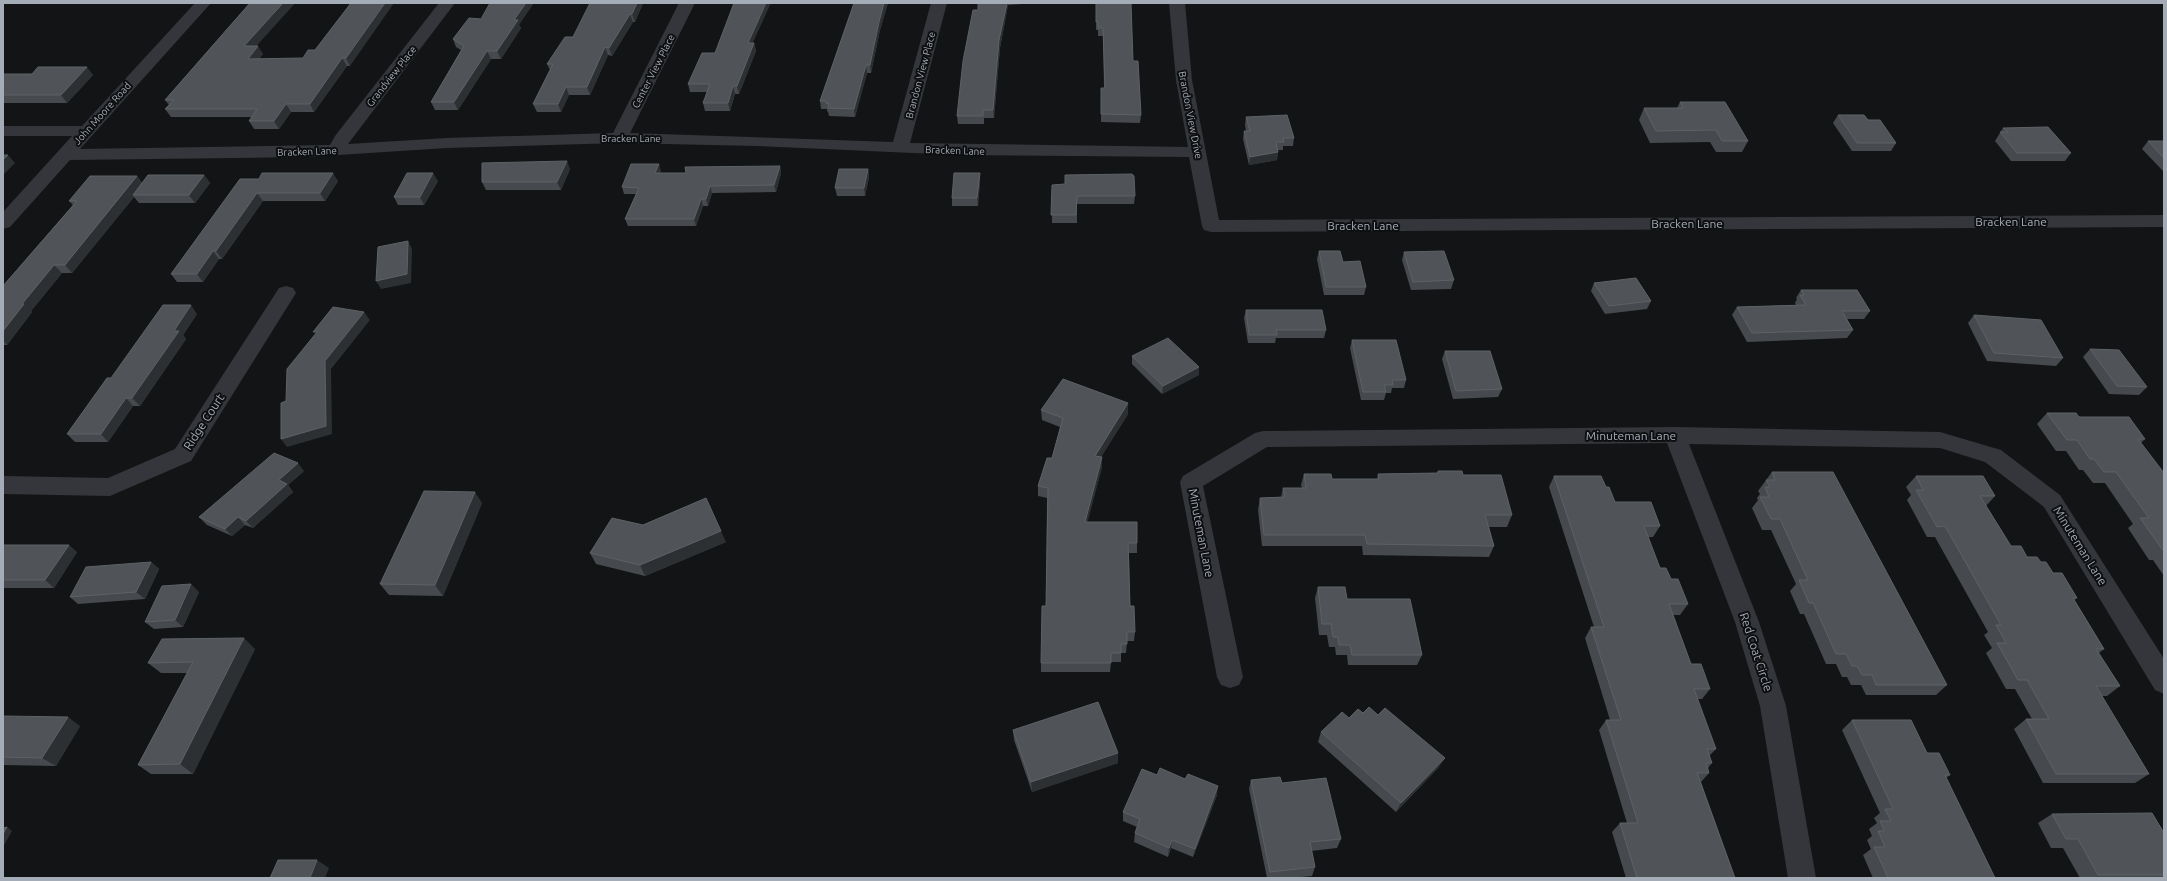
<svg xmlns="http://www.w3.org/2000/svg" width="2167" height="881" viewBox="0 0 2167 881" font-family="Ubuntu,sans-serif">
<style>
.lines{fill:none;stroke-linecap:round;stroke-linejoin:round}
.minor{fill:#34363b;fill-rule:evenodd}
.wall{fill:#46494d}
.shaded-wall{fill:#2d3032}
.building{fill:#505458;stroke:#5d6267}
.labels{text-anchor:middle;stroke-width:4;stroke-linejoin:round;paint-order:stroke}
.far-street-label{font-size:10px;fill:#a4acb7;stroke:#0e0f10}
.street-label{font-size:12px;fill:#a4acb7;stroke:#0e0f10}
</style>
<rect width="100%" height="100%" fill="#131415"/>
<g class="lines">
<g class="minor">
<polygon points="195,3 211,3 80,149 330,145 335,136 439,3 455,3 348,144 447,138 613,133 679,3 695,3 630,133 893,142 931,3 947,3 910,143 1188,147 1176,80 1169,3 1185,3 1192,80 1219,220 2164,215 2164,227 1211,232 1204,230 1202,226 1189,157 958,155 756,146 619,143 447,148 307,157 70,160 10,227 3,229 3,212 72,136 3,136 3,126 82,126"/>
<polygon points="286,286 293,288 296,293 191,461 110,496 3,494 3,476 108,478 175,449 279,288"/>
<polygon points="1675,427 1940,432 2001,450 2060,495 2164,659 2164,694 2155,690 2044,507 1985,462 1940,448 1689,444 1759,622 1786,706 1816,878 1788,878 1760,706 1735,622 1667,443 1267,447 1203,486 1243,677 1239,685 1230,688 1221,685 1217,677 1180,482 1183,476 1255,433 1263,431"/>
</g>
</g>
<g class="wall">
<polygon points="250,3 295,3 256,46 263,54 259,59 303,58 315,50 351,3 350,66 347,66 314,112 291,112 279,129 254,129 249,121 252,117 171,117 165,109 169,105 165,100"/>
<polygon points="590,3 643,3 635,22 633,22 612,56 608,55 590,95 569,95 561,112 537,112 533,104 550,70 547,64 573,37"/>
<polygon points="854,3 888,3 880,30 871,73 867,73 855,117 829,116 828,112 827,111 827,109 821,109 820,101"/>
<polygon points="978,3 1023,3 1023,4 1008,5 1000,48 994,118 984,118 984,124 958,124 957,116 978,10"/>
<polygon points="1096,3 1133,61 1141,115 1140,123 1101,122 1101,88 1104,88 1103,36 1098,36 1098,30 1096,30"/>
<polygon points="519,25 521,28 501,59 491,59 458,110 435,110 431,102 461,50 456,47 453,39"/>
<polygon points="753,43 754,43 756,51 739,94 735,94 730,111 705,111 703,103 707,92 690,92 688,84 715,53"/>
<polygon points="3,74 93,75 67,103 3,103"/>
<polygon points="1680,102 1748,141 1742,152 1716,152 1710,142 1650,143 1639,120 1644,108 1677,108"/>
<polygon points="1838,115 1868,120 1896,143 1891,151 1852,151 1833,123"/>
<polygon points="1246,117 1294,138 1293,146 1283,146 1283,150 1277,150 1278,152 1277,160 1249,165 1243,139 1244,131 1246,131 1245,125"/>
<polygon points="2003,128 2071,153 2065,161 2011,161 1995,141"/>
<polygon points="2148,141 2164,141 2164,171 2163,171 2142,149"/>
<polygon points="780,166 781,173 776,192 712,193 708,206 703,206 696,226 628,226 625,219 636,194 624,194 622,187 661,171 660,173 686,173"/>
<polygon points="570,169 561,190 486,190 482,182"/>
<polygon points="868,169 869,177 865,196 837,196 835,188"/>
<polygon points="204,175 210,183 195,203 139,203 134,197 72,273 62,273 31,311 32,312 7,345 3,345 3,286 73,205 69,201 137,176 142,183"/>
<polygon points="240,179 338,181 325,201 263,201 222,259 219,259 203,282 177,282 171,274"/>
<polygon points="438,181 424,205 398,205 394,197"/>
<polygon points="980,181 978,206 952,206 952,198"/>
<polygon points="1052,185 1135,196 1134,204 1077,204 1077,223 1052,223"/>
<polygon points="1319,251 1343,262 1366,287 1364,295 1324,295 1317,259"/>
<polygon points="1404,252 1454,280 1451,289 1411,290 1402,260"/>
<polygon points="1594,283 1651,301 1647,309 1605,314 1591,291"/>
<polygon points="1801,290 1870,311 1864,319 1847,319 1853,330 1847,338 1747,342 1732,315 1737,307 1796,305 1795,303 1797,299 1796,298"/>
<polygon points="1246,310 1326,330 1324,338 1276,338 1275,343 1248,343 1244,318"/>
<polygon points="197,314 183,335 186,339 140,406 133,406 108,442 75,442 67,434"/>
<polygon points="1974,315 2063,358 2056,366 1987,361 1968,323"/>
<polygon points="1352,340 1406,380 1404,388 1392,388 1391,393 1386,393 1384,400 1361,400 1350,348"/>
<polygon points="2090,349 2147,387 2139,395 2109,394 2083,357"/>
<polygon points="1445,351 1502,389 1498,397 1453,399 1442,359"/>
<polygon points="1132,356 1199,367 1199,375 1162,394 1132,364"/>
<polygon points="1041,410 1128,414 1101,457 1102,457 1102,467 1087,522 1137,543 1137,553 1129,553 1130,606 1135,632 1134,641 1127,641 1126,653 1121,653 1121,662 1111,662 1110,672 1041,672 1041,663 1046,606 1047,498 1038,496 1038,486 1052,458 1060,427 1042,420"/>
<polygon points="2047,413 2079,417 2145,439 2141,443 2164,473 2164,576 2153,560 2149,560 2128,528 2133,524 2105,483 2093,483 2083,470 2079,470 2066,451 2056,451 2037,424"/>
<polygon points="304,471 288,485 293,492 253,528 245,525 232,536 207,525 199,517"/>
<polygon points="1438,471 1463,475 1512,515 1507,527 1489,527 1494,546 1489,557 1363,555 1362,546 1262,546 1258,510 1260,498 1281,497 1283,488 1302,488 1301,485 1304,474 1332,479 1377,479 1378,474 1437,473"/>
<polygon points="1772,472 1947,685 1936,695 1866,695 1861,685 1851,685 1847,677 1842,677 1836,664 1826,664 1804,614 1800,614 1790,591 1796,584 1771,530 1762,530 1752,508 1758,500 1757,498 1760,494 1758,491"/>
<polygon points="1554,476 1615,502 1660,526 1653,537 1648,537 1660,568 1671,579 1688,604 1680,615 1673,615 1691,664 1710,689 1702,699 1697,699 1716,749 1709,756 1712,763 1708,768 1709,773 1701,782 1735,878 1626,878 1612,832 1620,823 1627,823 1599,730 1606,720 1610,720 1585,638 1591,627 1594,627 1549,487"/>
<polygon points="1916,476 1995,496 1986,506 2011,546 2027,557 2041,562 2053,573 2077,598 2074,600 2104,649 2099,653 2120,686 2107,696 2101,696 2149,774 2135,783 2043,783 2014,729 2026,719 2032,719 2015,689 2006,689 1986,653 1992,648 1984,635 1988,632 1935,537 1927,537 1907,500 1911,495 1906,487"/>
<polygon points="482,503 443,596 389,595 380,584"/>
<polygon points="643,525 726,542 645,576 596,564 590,553"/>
<polygon points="3,545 77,552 54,588 3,588"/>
<polygon points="151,562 159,569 145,599 78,604 70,597"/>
<polygon points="1318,587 1347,599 1422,655 1417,665 1348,665 1347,655 1336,655 1335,647 1329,647 1327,635 1319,635 1315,598"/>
<polygon points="199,592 183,627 154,629 145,622"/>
<polygon points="255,649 193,774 151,774 138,765 187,673 161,673 148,663"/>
<polygon points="1363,713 1378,715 1439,767 1396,812 1318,742 1321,732 1349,718"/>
<polygon points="3,716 80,726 56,766 3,765"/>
<polygon points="1852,720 1927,753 1950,775 1946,778 1995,878 1873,878 1863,855 1871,849 1867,840 1872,836 1869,829 1877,823 1874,818 1880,813 1842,730"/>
<polygon points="1013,730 1118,763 1032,792 1014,740"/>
<polygon points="1157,775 1217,795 1193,857 1171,848 1168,857 1134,842 1135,833 1137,827 1123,821 1123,812"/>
<polygon points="1251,780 1282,783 1341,839 1337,848 1311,851 1315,867 1312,876 1292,878 1267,878 1249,789"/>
<polygon points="2052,814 2164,833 2164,878 2080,878 2063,848 2051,848 2038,823"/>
</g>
<g class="shaded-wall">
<polygon points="283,3 295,3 249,54 244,46"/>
<polygon points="385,3 394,3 350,66 346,58"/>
<polygon points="526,3 534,3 519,25 521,28 501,59 497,51 514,20"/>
<polygon points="637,3 643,3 635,22 632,14"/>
<polygon points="766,3 771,3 749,51 748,43"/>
<polygon points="884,3 888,3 880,30 871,73 870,65 879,22"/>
<polygon points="1007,3 1008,3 1008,5 1000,48 994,118 993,110 999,40"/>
<polygon points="630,14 633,22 612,56 609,48"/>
<polygon points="754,43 756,51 739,94 737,86"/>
<polygon points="258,46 263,54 253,67 248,59"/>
<polygon points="605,47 608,55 590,95 587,87"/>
<polygon points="487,51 491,59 458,110 454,102"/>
<polygon points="342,58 347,66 314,112 310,104"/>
<polygon points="866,65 867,73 855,117 854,109"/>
<polygon points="87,67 93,75 67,103 61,95"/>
<polygon points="733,86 735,94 730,111 728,103"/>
<polygon points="566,87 569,95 561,112 558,104"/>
<polygon points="286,104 291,112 279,129 274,121"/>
<polygon points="1278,152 1277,160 1249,165 1250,157"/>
<polygon points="8,155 15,163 3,175 3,160"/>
<polygon points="567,161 570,169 561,190 557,182"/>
<polygon points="659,164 661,171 658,180 655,173"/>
<polygon points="780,166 781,173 776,192 774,185"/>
<polygon points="868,169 869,177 865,196 864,188"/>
<polygon points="333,173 338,181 325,201 320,193"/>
<polygon points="433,173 438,181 424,205 420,197"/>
<polygon points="980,173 980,181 978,206 977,198"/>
<polygon points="204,175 210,183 195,203 189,195"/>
<polygon points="137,176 143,185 133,195 134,197 72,273 65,265"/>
<polygon points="710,186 712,193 708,206 706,199"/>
<polygon points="257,193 263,201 222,259 216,251"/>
<polygon points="701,199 703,206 696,226 694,219"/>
<polygon points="408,241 412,249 411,283 381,289 376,281"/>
<polygon points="213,251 219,259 203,282 197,274"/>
<polygon points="54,265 62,273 31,311 32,312 7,345 3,341 3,331 22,304"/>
<polygon points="191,305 197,314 183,335 186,339 140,406 132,398 174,331"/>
<polygon points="364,312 370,320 331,369 332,434 287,447 281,439 325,361"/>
<polygon points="1199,367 1199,375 1162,394 1163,386"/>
<polygon points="126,398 133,406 108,442 101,434"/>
<polygon points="1128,403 1128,414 1095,466 1095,456"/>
<polygon points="1102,457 1102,467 1085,532 1085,522"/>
<polygon points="298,463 304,471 288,485 293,492 253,528 246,521 279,480"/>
<polygon points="475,492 482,503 443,596 435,585"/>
<polygon points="238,517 245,525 232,536 225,529"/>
<polygon points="721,531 726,542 645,576 640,565"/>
<polygon points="69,545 77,552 54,588 45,580"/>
<polygon points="151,562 159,569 145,599 136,592"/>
<polygon points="191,584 199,592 183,627 175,620"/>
<polygon points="244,638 255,649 193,774 180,764"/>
<polygon points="68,717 80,726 56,766 42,758"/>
<polygon points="1118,753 1118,763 1032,792 1031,782"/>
<polygon points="1445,758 1439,767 1396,812 1401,803"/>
<polygon points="1218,786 1217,795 1193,857 1195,849"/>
<polygon points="7,827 12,831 3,847 3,834"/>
<polygon points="1172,840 1171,848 1168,857 1169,848"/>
<polygon points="317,860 329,868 325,878 310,878"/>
</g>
<g class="building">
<polygon points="250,3 283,3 244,46 258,46 248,59 303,58 308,50 315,50 351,3 385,3 346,58 342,58 310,104 286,104 274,121 249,121 257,109 165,109 174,100 165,100"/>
<polygon points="490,3 526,3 514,20 518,20 497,51 487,51 454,102 431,102 464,46 453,39 469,18 481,19"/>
<polygon points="590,3 637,3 632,14 630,14 609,48 605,47 587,87 566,87 558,104 533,104 553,64 547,64 565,37 573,37"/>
<polygon points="734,3 766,3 748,43 754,43 737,86 733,86 728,103 703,103 710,84 688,84 702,53 715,53"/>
<polygon points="854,3 884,3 879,22 870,65 866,65 854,109 828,108 829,104 826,103 826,101 820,101"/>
<polygon points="978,3 1007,3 999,40 993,110 983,110 983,116 957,116 963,61 973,10 978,10"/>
<polygon points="1096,3 1131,3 1133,61 1138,61 1141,115 1101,114 1101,88 1105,88 1103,28 1098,28 1098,22 1096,22"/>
<polygon points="38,67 87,67 61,95 3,95 3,74 32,74"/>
<polygon points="1680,102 1725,102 1748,141 1722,141 1716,130 1656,131 1644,108 1683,108"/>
<polygon points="1287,115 1294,138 1283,138 1284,142 1276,142 1278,152 1250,157 1244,131 1250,131 1246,117"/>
<polygon points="1838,115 1864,115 1868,120 1880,120 1896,143 1857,143"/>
<polygon points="2048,127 2071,153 2017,153 2000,132 2008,132 2003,128"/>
<polygon points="2148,141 2164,141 2164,158"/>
<polygon points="3,155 8,155 3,160"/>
<polygon points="567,161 557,182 482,182 482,163"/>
<polygon points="631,164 659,164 655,173 686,173 685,167 780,166 774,185 710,186 706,199 701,199 694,219 625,219 639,188 622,187"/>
<polygon points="839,169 868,169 864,188 835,188"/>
<polygon points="262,173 333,173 320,193 257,193 216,251 213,251 197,274 171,274 240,179 259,179"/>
<polygon points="407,173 433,173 420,197 394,197"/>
<polygon points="954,173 980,173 977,198 952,198"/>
<polygon points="1132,174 1134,176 1135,196 1077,196 1076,215 1051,215 1052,185 1065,184 1065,175"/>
<polygon points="148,175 204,175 189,195 133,195"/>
<polygon points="90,176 137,176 65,265 54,265 22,304 24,304 3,331 3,286 77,201 69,201"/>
<polygon points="408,241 407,274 376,281 378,247"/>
<polygon points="1319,251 1340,251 1343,262 1360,261 1366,287 1326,287"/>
<polygon points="1444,251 1454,280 1413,282 1404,252"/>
<polygon points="1636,278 1651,301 1609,306 1594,283"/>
<polygon points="1801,290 1857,290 1870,311 1842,311 1853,330 1752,333 1737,307 1806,305 1800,295 1804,295"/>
<polygon points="163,305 191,305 174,331 179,331 132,398 126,398 101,434 67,434 107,378 111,378"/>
<polygon points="333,307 364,312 325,361 326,426 281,439 281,403 286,401 287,369 317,332 313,332"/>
<polygon points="1246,310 1322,310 1326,330 1276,330 1277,335 1249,335"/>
<polygon points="1974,315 2041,320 2063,358 1994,353"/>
<polygon points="1168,338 1199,367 1163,386 1132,356"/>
<polygon points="1352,340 1396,340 1406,380 1392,380 1393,385 1384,385 1386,392 1363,392"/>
<polygon points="2090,349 2119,350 2147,387 2117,386"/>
<polygon points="1445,351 1490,351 1502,389 1456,391"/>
<polygon points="1063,379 1128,403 1095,456 1102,457 1085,522 1137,522 1137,543 1128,543 1130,606 1134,606 1135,632 1127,632 1127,644 1121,644 1121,653 1111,653 1111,663 1041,663 1042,606 1046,606 1048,488 1038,486 1047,458 1052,458 1063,418 1041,410"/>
<polygon points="2047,413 2076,413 2079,417 2129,417 2145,439 2138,439 2164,473 2164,549 2162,549 2140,518 2149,518 2116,472 2104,472 2094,459 2090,459 2077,440 2067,440"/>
<polygon points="274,453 298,463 279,480 287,484 246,521 238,517 225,529 199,517"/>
<polygon points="1438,471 1462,471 1463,475 1501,475 1512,515 1485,515 1494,546 1367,544 1365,535 1264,535 1260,498 1285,497 1283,488 1306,488 1304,474 1331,474 1332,479 1379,479 1378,474 1438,473"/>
<polygon points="1772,472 1833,472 1947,685 1876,685 1872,675 1862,675 1857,666 1852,666 1846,654 1836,654 1813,603 1809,603 1799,580 1808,580 1780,519 1771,519 1760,497 1769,497 1765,487 1770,487 1766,480 1775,480"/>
<polygon points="1554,476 1601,476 1606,487 1609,487 1615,502 1651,502 1660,526 1644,526 1660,568 1666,568 1671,579 1678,579 1688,604 1669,604 1691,664 1701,664 1710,689 1694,689 1716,749 1707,749 1712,763 1706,763 1709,773 1697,773 1735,878 1637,878 1620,823 1638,823 1606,720 1621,720 1591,627 1604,627"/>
<polygon points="1916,476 1983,476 1995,496 1980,496 2011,546 2021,546 2027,557 2037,557 2041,562 2046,562 2053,573 2062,573 2077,598 2073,598 2104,649 2096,649 2120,686 2096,686 2149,774 2056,774 2026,719 2049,719 2027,680 2018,680 1997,643 2006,643 1996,625 2001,625 1945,526 1937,527 1916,490 1923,490"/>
<polygon points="424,491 475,492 435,585 380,584"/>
<polygon points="706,498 721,531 640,565 590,553 612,518 643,525"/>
<polygon points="3,545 69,545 45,580 3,580"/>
<polygon points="151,562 136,592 70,597 86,567"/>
<polygon points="191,584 175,620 145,622 162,586"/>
<polygon points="1318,587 1345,587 1347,599 1410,599 1422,655 1352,655 1350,645 1339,645 1338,637 1333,637 1331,624 1322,624"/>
<polygon points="244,638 180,764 138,765 193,662 148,663 162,639"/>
<polygon points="1098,702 1118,753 1031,782 1013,730"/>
<polygon points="1369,707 1378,715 1385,708 1445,758 1401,803 1321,732 1342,712 1349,718 1358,709 1363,713"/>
<polygon points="3,716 68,717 42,758 3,757"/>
<polygon points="1852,720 1911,720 1927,753 1939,753 1950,775 1945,775 1995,878 1888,878 1874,847 1885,847 1878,831 1884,831 1880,821 1891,821 1885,809 1893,809"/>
<polygon points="1160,768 1185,779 1188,774 1218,786 1195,849 1172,840 1169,848 1135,833 1140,819 1123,812 1142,769 1157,775"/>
<polygon points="1280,777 1282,783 1326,778 1341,839 1310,842 1315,867 1270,872 1251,780"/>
<polygon points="2152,813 2164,833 2164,875 2098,875 2078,839 2066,839 2052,814"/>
<polygon points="7,827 3,834 3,828"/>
<polygon points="278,860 317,860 310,878 270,878"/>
</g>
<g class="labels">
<g class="far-street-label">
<text transform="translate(653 71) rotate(-63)" y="4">Center View Place</text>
<text transform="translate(920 75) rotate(-75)" y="4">Brandon View Place</text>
<text transform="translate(391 76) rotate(-52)" y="4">Grandview Place</text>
<text transform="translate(102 113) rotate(-48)" y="4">John Moore Road</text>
<text transform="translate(1191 115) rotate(79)" y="4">Brandon View Drive</text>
<text x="631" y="142">Bracken Lane</text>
<text transform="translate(955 150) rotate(2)" y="4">Bracken Lane</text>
<text transform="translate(307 151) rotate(-2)" y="4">Bracken Lane</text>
</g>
<g class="street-label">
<text x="2011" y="226">Bracken Lane</text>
<text x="1687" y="228">Bracken Lane</text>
<text x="1363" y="230">Bracken Lane</text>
<text transform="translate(204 422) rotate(-57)" y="4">Ridge Court</text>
<text x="1631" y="440">Minuteman Lane</text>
<text transform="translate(1201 533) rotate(79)" y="4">Minuteman Lane</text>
<text transform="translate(2080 546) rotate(58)" y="4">Minuteman Lane</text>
<text transform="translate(1756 652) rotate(72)" y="4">Red Coat Circle</text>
</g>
</g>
<rect width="2167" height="881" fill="none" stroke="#a4acb7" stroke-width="8"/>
</svg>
